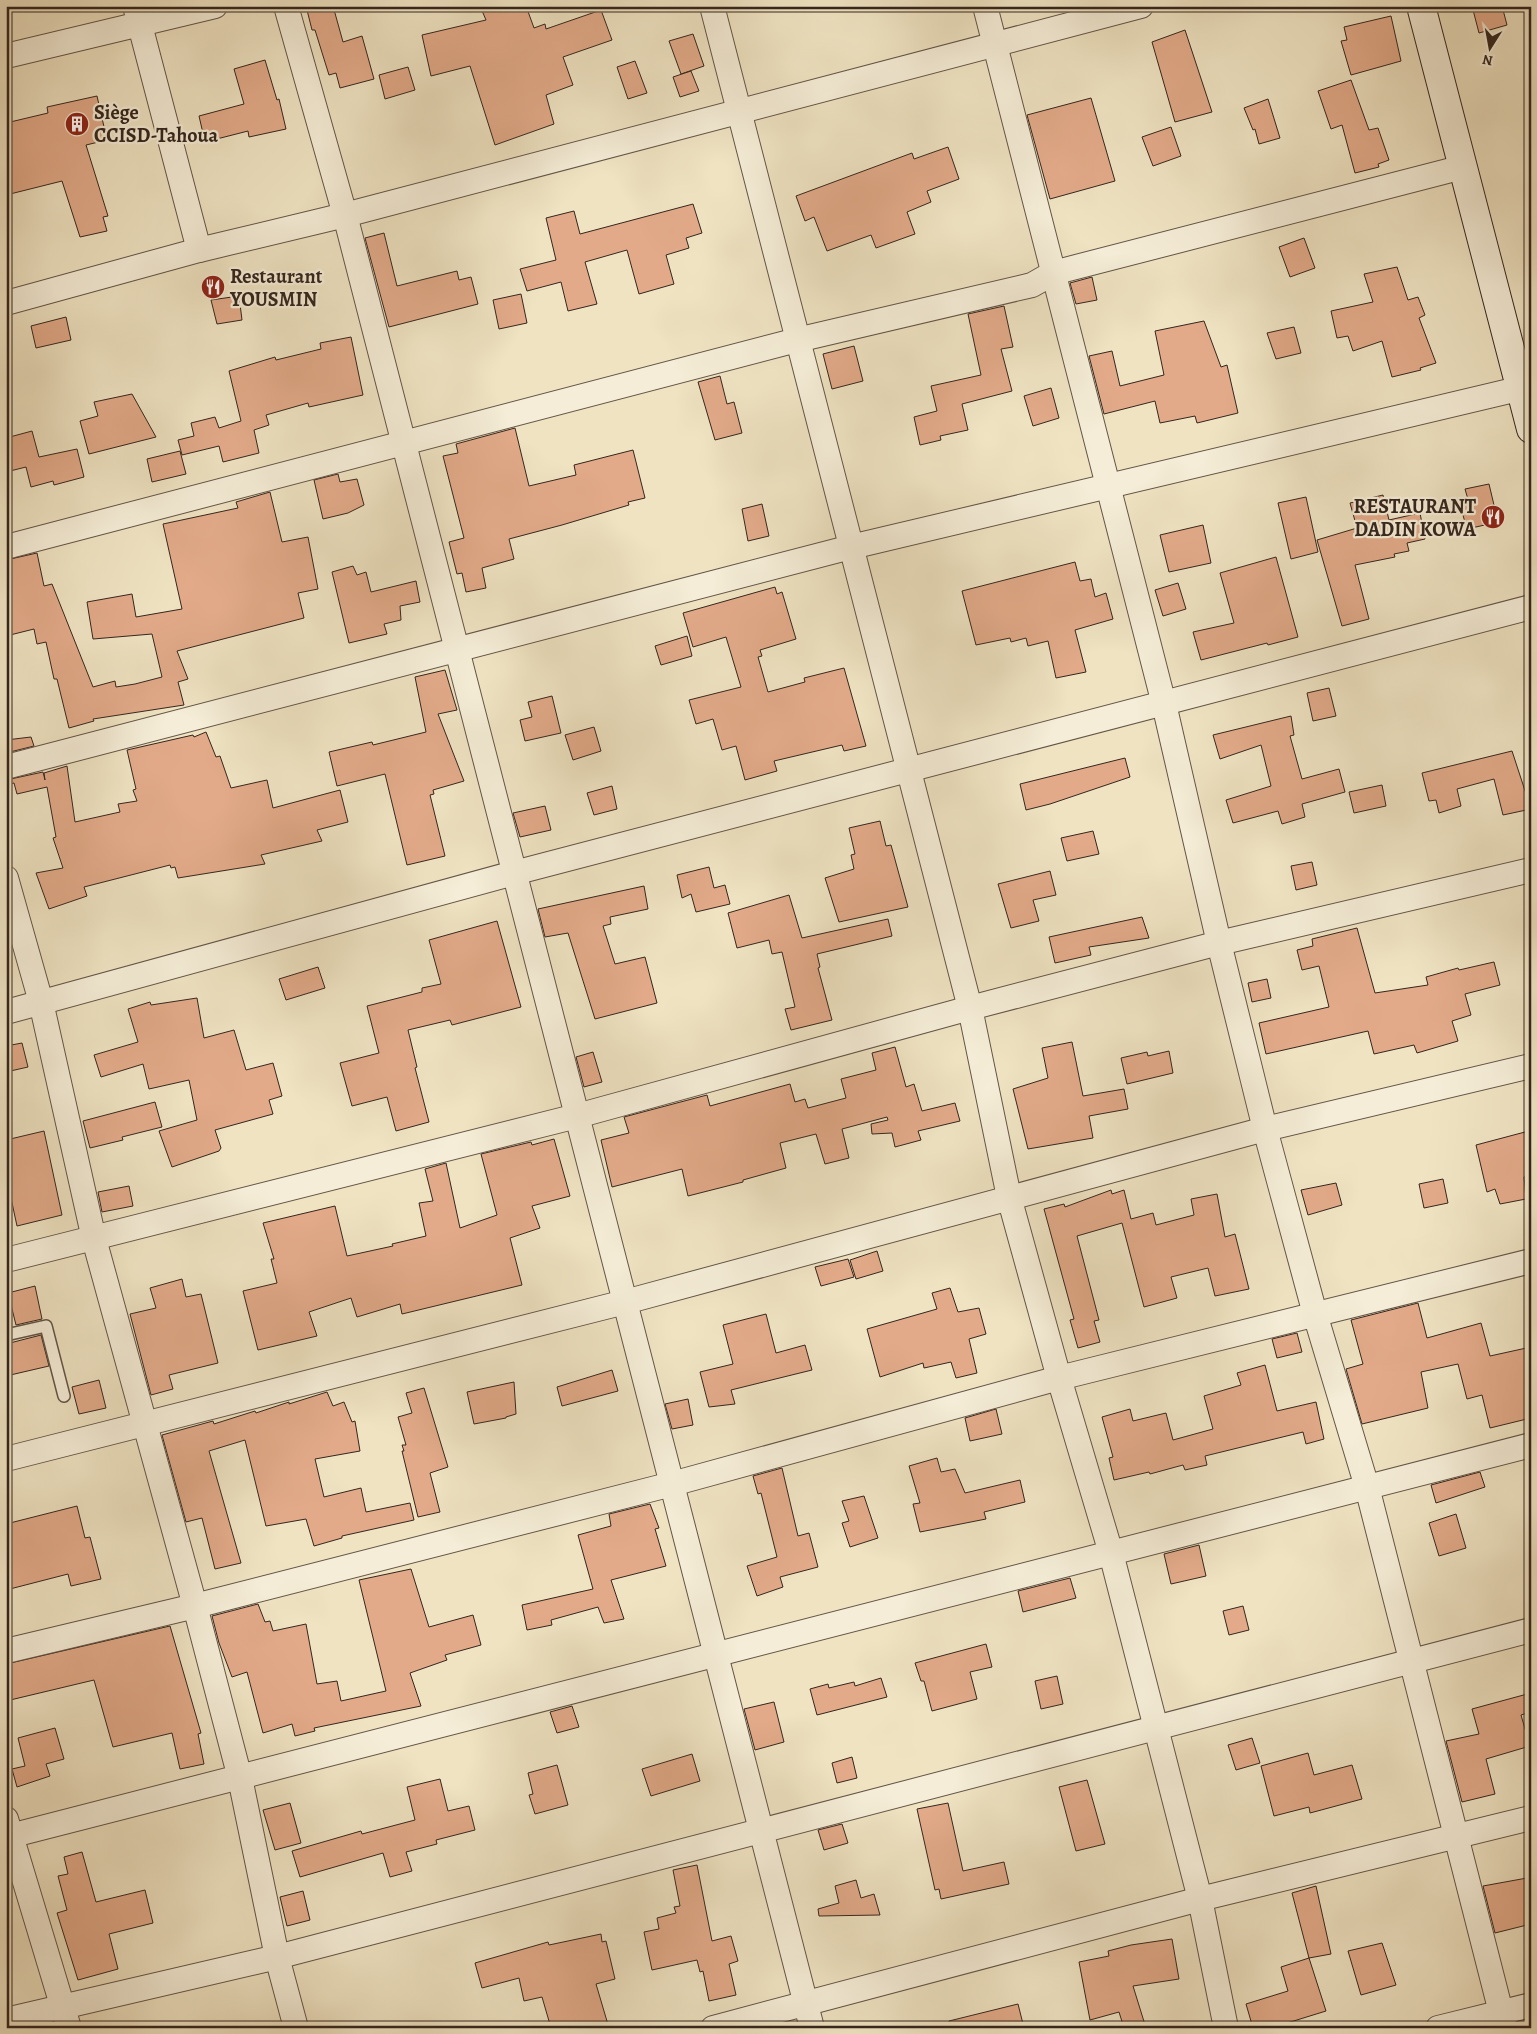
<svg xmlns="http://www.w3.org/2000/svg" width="1537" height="2034" viewBox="0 0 1537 2034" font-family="Alegreya,serif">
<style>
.building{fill:#e2aa89;stroke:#34261e}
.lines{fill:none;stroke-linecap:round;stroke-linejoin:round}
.lane-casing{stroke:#635547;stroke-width:14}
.street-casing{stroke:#635547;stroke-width:26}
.secondary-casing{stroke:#34261e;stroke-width:30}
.lane{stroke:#f5edd7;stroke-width:11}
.street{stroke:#f5edd7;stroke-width:24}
.secondary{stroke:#f5edd7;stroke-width:28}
.labels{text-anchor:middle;stroke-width:4.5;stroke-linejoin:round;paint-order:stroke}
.poi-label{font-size:20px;font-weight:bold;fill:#34261e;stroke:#f5edd7;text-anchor:start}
</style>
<rect width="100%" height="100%" fill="#efe3c2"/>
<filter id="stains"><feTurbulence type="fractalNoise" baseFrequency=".004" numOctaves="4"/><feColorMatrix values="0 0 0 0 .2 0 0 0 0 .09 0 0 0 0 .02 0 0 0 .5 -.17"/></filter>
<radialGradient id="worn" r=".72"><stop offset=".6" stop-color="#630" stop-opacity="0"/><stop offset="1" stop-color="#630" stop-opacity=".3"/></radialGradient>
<g class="building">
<polygon points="306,6 333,6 343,42 362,36 374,79 340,88 336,73 329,75 315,30 312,30"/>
<polygon points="480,6 526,6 534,28 545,24 546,29 601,10 612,40 563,57 573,85 546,95 554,124 495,145 470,66 431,76 422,35 486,20"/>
<polygon points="1472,6 1502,6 1507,25 1479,33"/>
<polygon points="1391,16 1401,61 1351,75 1341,41 1347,40 1344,27"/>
<polygon points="1185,30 1212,112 1175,122 1152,42"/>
<polygon points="693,34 704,66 681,74 669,41"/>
<polygon points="265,60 277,100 279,99 286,129 249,137 248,131 205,142 199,116 244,104 234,69"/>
<polygon points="635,61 647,93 628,99 617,67"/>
<polygon points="408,67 415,90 385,99 379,75"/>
<polygon points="691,71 699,91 680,97 673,77"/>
<polygon points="1351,80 1369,130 1378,128 1389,160 1378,164 1379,167 1355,173 1342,125 1331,129 1318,91"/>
<polygon points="97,96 107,140 86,145 108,216 103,217 107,231 80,237 62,181 6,195 6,123 48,113 47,107"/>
<polygon points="1091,98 1115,181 1050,199 1027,115"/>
<polygon points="1268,99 1280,138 1259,144 1255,129 1253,130 1244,108"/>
<polygon points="1171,127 1181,156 1153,166 1142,137"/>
<polygon points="948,147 959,179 927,191 931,202 907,212 915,234 876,248 871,235 827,251 814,217 805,221 796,196 912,153 914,159"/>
<polygon points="693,204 702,233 686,238 689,248 666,255 674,284 639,294 627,250 585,262 597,304 568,311 561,282 527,291 520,269 556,260 546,218 574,211 580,234"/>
<polygon points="384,233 397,286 457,271 459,280 471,277 478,304 389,327 365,238"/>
<polygon points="1304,238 1315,268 1290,277 1279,247"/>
<polygon points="1397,267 1408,300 1418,297 1425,315 1419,318 1436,363 1420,368 1421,370 1392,377 1382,341 1353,351 1348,336 1337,338 1331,311 1373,302 1364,274"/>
<polygon points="1092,277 1097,300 1076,304 1070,283"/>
<polygon points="521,294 527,323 499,329 493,300"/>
<polygon points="239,296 242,320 217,324 211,300"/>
<polygon points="1004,306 1013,347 1001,349 1012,391 962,404 968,430 940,436 941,440 920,445 914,417 937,411 931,386 981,375 968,314"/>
<polygon points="66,317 71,340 36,348 31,326"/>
<polygon points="1204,321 1221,367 1227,365 1238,413 1197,423 1195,416 1160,423 1155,401 1104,414 1089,356 1112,351 1120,386 1164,375 1155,331"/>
<polygon points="1294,327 1301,353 1276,359 1267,333"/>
<polygon points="351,337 363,395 309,407 308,403 266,415 269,425 254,430 259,453 223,462 219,446 182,455 178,440 194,436 191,423 215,417 219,428 241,421 229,371 275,357 276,360 321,349 320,343"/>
<polygon points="854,346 863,381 832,389 823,354"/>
<polygon points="720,376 727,404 734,402 742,433 715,440 698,382"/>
<polygon points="1051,388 1059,418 1033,426 1024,396"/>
<polygon points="132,394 156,437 89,454 80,421 98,416 94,402"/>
<polygon points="515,428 529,486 576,475 574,465 633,450 645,498 628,502 629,505 562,525 509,539 514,559 482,568 486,588 466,592 462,573 457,574 449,542 464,538 443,456 458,453 456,444"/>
<polygon points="32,431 39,457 77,449 84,477 54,485 53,481 31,487 26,467 6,472 6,438"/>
<polygon points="180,451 186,474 152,482 147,459"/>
<polygon points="338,474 340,482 357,479 364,505 348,513 323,519 314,480"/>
<polygon points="1489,484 1498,522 1467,529 1460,505 1469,503 1465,489"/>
<polygon points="270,492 282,542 308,537 318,589 298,593 304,618 177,651 188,679 178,682 184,705 93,719 94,721 69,728 57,679 54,679 46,642 37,644 34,629 6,636 6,560 37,553 44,586 52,584 93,687 115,681 116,687 135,684 162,677 152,634 93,639 87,602 132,594 136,617 182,609 163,524 238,508 236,502"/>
<polygon points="1383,495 1389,520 1420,513 1425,539 1407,543 1409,551 1394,554 1395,557 1355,565 1369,619 1342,626 1317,540 1357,528 1350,503"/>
<polygon points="1306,497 1318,552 1291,559 1278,503"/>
<polygon points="762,504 769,536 748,541 742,509"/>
<polygon points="1203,525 1211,563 1169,572 1160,535"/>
<polygon points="1276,557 1298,637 1268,645 1267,643 1201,660 1193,632 1234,623 1220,573"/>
<polygon points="1075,562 1080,581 1091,579 1095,597 1106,593 1113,619 1075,630 1086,672 1056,678 1048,641 1028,646 1026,638 1011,642 1010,638 976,645 962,591"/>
<polygon points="353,566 357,575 366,572 371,592 416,581 420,602 400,606 401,620 384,624 387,634 349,643 332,572"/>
<polygon points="1178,583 1186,609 1163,616 1155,590"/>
<polygon points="775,587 777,594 782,592 796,639 760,650 762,656 758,657 768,692 805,682 804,678 844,668 866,746 844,751 842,745 774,761 777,771 745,780 736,746 722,750 713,719 696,724 689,700 741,687 726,637 693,647 683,613"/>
<polygon points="687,636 692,656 661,665 655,646"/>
<polygon points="445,670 457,710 438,714 464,781 433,790 434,794 430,795 445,856 407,865 385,774 337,786 329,752 372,742 373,745 426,732 415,677"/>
<polygon points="1329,688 1336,716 1313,721 1307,693"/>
<polygon points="552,696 561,733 525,741 520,720 532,717 528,702"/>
<polygon points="1291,716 1294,735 1290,736 1302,779 1339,769 1345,792 1302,804 1305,817 1282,824 1278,811 1233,823 1226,800 1271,786 1261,745 1220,759 1213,735"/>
<polygon points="594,727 601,751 573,760 565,735"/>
<polygon points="206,732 216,757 220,756 231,788 267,780 273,808 340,790 348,822 317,830 322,841 261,855 265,864 178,878 175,867 171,868 170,865 84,887 87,896 49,909 36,873 63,868 53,838 56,837 47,787 17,794 14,783 6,785 6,780 43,772 45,780 44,773 67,766 75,822 120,812 118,804 137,801 133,790 136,789 127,750 193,735 194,737"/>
<polygon points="31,737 34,746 6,753 6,740"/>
<polygon points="1512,751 1531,809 1503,815 1494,779 1457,789 1461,806 1439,813 1436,800 1429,801 1422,773"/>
<polygon points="1125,758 1130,777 1050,804 1026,810 1020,784"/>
<polygon points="1382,785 1386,806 1354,813 1349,792"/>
<polygon points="612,786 617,809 594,815 587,793"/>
<polygon points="545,806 551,830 520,837 513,813"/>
<polygon points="880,821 886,846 891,845 908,907 839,922 825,878 854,869 851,855 855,854 849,828"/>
<polygon points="1093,831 1099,854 1067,861 1061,838"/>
<polygon points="1312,862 1317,885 1296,890 1291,866"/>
<polygon points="709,867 714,888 725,885 730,904 696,912 691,894 682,898 677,875"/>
<polygon points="1050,871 1056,895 1033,900 1039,921 1011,928 998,884"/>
<polygon points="644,886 648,909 610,917 611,924 603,926 615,964 645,957 657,1003 595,1019 568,933 545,937 538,909"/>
<polygon points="789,895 802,938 888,919 892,936 817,954 820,967 818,968 832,1020 791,1030 785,1009 795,1007 782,952 772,954 769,940 737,948 728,913"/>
<polygon points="1142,917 1149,938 1089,947 1091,955 1055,963 1049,937"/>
<polygon points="497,921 521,1007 452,1025 450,1020 408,1030 417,1067 415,1068 429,1122 396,1131 387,1097 352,1106 340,1063 379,1053 367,1006 422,992 422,988 441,984 429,940"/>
<polygon points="1357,928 1375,993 1428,985 1426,977 1458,968 1459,970 1494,962 1500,985 1465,994 1471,1015 1452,1021 1458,1041 1417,1053 1414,1045 1374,1054 1368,1031 1266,1054 1259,1023 1329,1007 1319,966 1302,970 1297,950 1313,946 1312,939"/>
<polygon points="318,967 325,988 286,1000 279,979"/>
<polygon points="1267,979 1271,998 1252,1002 1248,983"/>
<polygon points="197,998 204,1038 234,1030 246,1070 273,1063 282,1096 269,1100 273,1114 215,1130 221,1148 219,1151 172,1167 159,1131 197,1120 189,1080 149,1089 143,1064 101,1077 94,1055 138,1042 128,1009 150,1002 151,1005"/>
<polygon points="1072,1042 1083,1096 1124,1089 1128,1109 1089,1116 1093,1138 1028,1149 1013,1089 1048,1078 1042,1048"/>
<polygon points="22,1043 28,1067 6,1072 6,1046"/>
<polygon points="895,1047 906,1087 914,1084 922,1111 955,1103 960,1121 918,1131 921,1140 895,1147 892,1133 872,1134 871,1124 888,1120 887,1117 842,1129 849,1158 825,1164 816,1134 780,1143 786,1168 743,1180 743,1182 688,1196 682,1169 612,1187 601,1140 629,1133 624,1117 707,1095 710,1106 790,1084 795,1102 805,1099 808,1108 846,1098 841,1079 876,1070 872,1053"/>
<polygon points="1169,1051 1173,1073 1127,1084 1121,1058 1147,1052 1148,1056"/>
<polygon points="593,1052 602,1082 584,1087 576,1057"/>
<polygon points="155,1102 162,1127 122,1137 123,1140 90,1148 83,1121"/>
<polygon points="44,1131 62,1215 17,1226 6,1175 6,1140"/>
<polygon points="1525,1132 1531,1155 1531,1175 1524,1177 1526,1199 1500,1204 1495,1189 1487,1192 1476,1145"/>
<polygon points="554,1139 570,1196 532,1206 540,1228 510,1238 522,1285 402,1314 400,1304 357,1317 351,1298 309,1312 317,1336 258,1350 243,1291 277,1283 271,1259 274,1259 263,1223 335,1206 347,1256 393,1246 392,1244 426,1236 419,1203 433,1201 425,1169 446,1163 460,1228 497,1215 481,1154 531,1142 532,1145"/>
<polygon points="1443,1179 1448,1203 1424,1208 1419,1184"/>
<polygon points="1336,1183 1342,1205 1308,1215 1301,1190"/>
<polygon points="129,1186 133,1206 102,1212 98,1192"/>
<polygon points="1111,1190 1112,1194 1124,1190 1131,1219 1153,1213 1156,1225 1194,1215 1191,1199 1217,1194 1225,1237 1235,1234 1249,1289 1215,1296 1208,1268 1171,1277 1177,1298 1144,1307 1122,1223 1077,1236 1099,1320 1094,1321 1100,1342 1078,1348 1070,1320 1074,1319 1044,1209 1064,1204 1065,1207"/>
<polygon points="877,1251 883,1271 856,1279 850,1260"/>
<polygon points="848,1259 854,1277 821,1286 815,1267"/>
<polygon points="182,1279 186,1297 201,1294 218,1363 169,1375 173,1389 151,1395 130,1314 156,1308 150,1288"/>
<polygon points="35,1286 42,1319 16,1325 8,1293"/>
<polygon points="950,1288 958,1312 979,1308 986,1334 969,1339 977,1373 956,1378 951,1362 924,1368 923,1363 880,1377 867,1329 937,1309 932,1293"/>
<polygon points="1418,1303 1427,1338 1481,1323 1490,1356 1531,1347 1531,1418 1490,1428 1482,1395 1467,1399 1458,1364 1421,1372 1428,1408 1362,1424 1346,1369 1363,1364 1351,1320"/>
<polygon points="766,1314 776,1353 805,1345 812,1370 731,1390 735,1404 709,1407 700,1372 733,1364 723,1325"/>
<polygon points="1297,1333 1302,1352 1277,1358 1272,1339"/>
<polygon points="41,1335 49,1366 6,1376 6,1344"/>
<polygon points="1265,1365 1277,1411 1316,1402 1324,1439 1306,1444 1303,1432 1205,1456 1207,1465 1185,1470 1183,1465 1150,1474 1149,1472 1114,1480 1109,1458 1113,1457 1102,1417 1130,1409 1133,1421 1166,1413 1173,1440 1213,1429 1204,1396 1241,1385 1237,1373"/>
<polygon points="612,1370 618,1391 562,1406 557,1387"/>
<polygon points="99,1380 106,1408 79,1414 72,1387"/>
<polygon points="514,1382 516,1414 506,1417 506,1418 474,1424 467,1392"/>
<polygon points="424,1388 448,1467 430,1473 440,1512 418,1517 402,1451 404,1451 402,1445 406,1445 398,1417 412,1413 406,1393"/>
<polygon points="327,1392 333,1406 344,1402 352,1422 355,1421 360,1451 315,1459 324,1497 361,1488 366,1512 410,1503 414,1520 342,1536 342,1538 314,1546 306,1519 266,1526 245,1440 209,1451 241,1563 215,1569 202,1518 186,1522 162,1435 213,1421 214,1424 255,1411 256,1413 289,1402 289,1404"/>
<polygon points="688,1399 693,1425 672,1429 665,1404"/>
<polygon points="996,1409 1002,1434 970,1441 965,1418"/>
<polygon points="937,1458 941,1472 955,1469 965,1493 1020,1480 1025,1502 984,1512 986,1519 920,1532 913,1504 920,1503 909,1466"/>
<polygon points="782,1468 798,1536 809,1533 818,1567 780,1577 783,1587 757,1596 747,1566 777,1557 761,1493 758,1494 753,1476"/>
<polygon points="1480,1472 1485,1487 1436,1503 1431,1485"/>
<polygon points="864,1496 878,1538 850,1547 842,1523 849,1521 842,1501"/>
<polygon points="650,1504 659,1528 655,1529 666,1566 611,1580 624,1619 604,1623 598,1607 551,1620 552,1625 527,1630 522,1605 593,1589 578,1535 611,1526 609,1514"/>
<polygon points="77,1506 85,1538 90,1537 101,1579 71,1586 68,1574 6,1590 6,1524"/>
<polygon points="1456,1514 1466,1548 1439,1556 1429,1523"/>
<polygon points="1199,1545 1206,1576 1171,1584 1164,1554"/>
<polygon points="411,1569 429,1627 473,1615 481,1645 445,1655 447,1660 410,1673 421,1706 314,1728 315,1731 295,1736 292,1724 263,1733 247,1672 232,1677 219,1643 212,1616 258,1604 265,1622 270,1621 273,1631 306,1624 317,1684 337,1681 341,1701 386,1691 359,1580"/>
<polygon points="1070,1578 1076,1598 1023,1612 1018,1591"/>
<polygon points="1243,1606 1249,1630 1229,1635 1223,1611"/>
<polygon points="170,1626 201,1733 198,1734 204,1764 180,1769 172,1733 113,1747 94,1680 6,1701 6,1664"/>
<polygon points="986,1644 992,1667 970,1672 977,1699 932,1711 924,1681 921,1681 915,1663"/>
<polygon points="1057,1676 1063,1704 1041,1709 1035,1681"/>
<polygon points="881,1678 887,1697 817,1715 810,1689 828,1684 829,1688 854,1682 855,1686"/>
<polygon points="1531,1693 1531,1712 1521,1715 1530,1746 1486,1759 1495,1794 1462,1802 1446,1741 1479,1734 1472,1709"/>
<polygon points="774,1702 784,1742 755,1750 744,1709"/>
<polygon points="572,1706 579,1727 557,1733 550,1712"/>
<polygon points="55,1728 64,1759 46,1764 50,1776 17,1787 12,1769 25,1766 18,1738"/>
<polygon points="1252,1738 1260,1763 1236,1770 1228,1745"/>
<polygon points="1308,1753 1314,1775 1352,1765 1362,1799 1310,1813 1309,1807 1274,1816 1261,1766"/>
<polygon points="692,1754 700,1781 651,1796 642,1769"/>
<polygon points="852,1757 857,1778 837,1783 832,1763"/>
<polygon points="557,1765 568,1805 535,1814 529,1795 533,1794 528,1773"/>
<polygon points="440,1779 448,1811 469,1806 475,1830 436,1840 437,1844 406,1852 412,1871 390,1877 383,1853 300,1877 292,1851 361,1831 362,1834 415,1820 407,1787"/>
<polygon points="1087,1780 1105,1844 1076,1851 1059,1787"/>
<polygon points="290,1803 301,1843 275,1850 263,1810"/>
<polygon points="948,1803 963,1871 1004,1862 1009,1884 941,1899 939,1889 935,1890 917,1809"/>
<polygon points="842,1824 848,1843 824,1850 818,1830"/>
<polygon points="82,1852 96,1902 145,1890 153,1923 109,1934 118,1969 78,1980 57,1913 67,1910 58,1876 68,1874 64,1857"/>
<polygon points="697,1865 712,1941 731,1936 738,1961 729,1964 736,1995 709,2001 703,1971 700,1972 697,1960 652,1970 644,1932 659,1929 657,1918 676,1913 674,1907 680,1906 673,1870"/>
<polygon points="1527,1878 1531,1892 1531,1924 1495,1933 1483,1886"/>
<polygon points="856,1880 861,1898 874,1894 880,1915 819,1916 818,1909 839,1903 835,1886"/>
<polygon points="1316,1886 1331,1954 1309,1958 1292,1893"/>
<polygon points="303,1891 310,1920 287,1926 280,1897"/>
<polygon points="601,1934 602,1942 606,1941 615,1979 596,1984 609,2028 551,2028 542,1997 524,2001 519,1978 482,1988 475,1963 548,1942 549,1945"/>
<polygon points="1172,1939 1179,1979 1133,1986 1146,2028 1124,2028 1119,2012 1090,2020 1079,1962 1109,1956 1108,1951 1131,1945"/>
<polygon points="1382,1943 1396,1985 1361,1995 1348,1951"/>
<polygon points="1309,1958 1326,2011 1271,2028 1253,2028 1246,2004 1288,1991 1281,1967"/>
<polygon points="1018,2004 1024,2028 950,2028 949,2021"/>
</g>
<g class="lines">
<g class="lane-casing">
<polyline id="lane" points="6,1335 46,1326 64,1396"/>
</g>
<g class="street-casing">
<g id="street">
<polyline points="135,6 199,250"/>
<polyline points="286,6 345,215 812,2028"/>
<polyline points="712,6 970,1008 1009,1197 1059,1378 1111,1553 1200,1899 1226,2028"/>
<polyline points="985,6 1164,704 1219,943 1265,1129 1315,1314 1367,1487 1505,2028"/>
<polyline points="6,56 215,6"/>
<polyline points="6,303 199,250 345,215 1141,6"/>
<polyline points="6,547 797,340 1032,285 1053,273 1463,167"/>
<polyline points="6,767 851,547 1531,386"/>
<polyline points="6,878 41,1002 94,1239 195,1606 240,1778 277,1957 296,2028"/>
<polyline points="6,1012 514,873 1531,607"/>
<polyline points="6,1260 577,1116 970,1008 1219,943 1531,870"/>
<polyline points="6,1459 625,1302 1265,1129 1531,1066"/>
<polyline points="6,1651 195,1606 672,1484 1059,1378 1531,1261"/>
<polyline points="6,1819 69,2028"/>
<polyline points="6,1837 1531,1445"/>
<polyline points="6,2020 277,1957 1531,1630"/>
<polyline points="713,2028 1200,1899 1531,1818"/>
<polyline points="1438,2028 1531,2005"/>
</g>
</g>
<g class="secondary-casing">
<polyline id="secondary" points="1421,6 1531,429"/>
</g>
<use href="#lane" class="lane"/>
<use href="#street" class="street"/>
<use href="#secondary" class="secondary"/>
</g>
<defs>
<g id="building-disc" transform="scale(1.25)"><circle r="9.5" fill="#8f2418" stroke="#f5edd7"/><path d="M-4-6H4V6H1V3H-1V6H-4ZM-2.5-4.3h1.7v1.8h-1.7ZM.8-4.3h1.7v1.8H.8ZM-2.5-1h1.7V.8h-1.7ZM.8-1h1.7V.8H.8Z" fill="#fff"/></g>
<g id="restaurant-disc" transform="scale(1.25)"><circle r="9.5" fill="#8f2418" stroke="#f5edd7"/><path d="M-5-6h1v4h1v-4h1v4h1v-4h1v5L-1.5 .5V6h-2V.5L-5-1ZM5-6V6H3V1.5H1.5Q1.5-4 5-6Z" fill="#fff"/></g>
</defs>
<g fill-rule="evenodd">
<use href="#building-disc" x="77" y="124"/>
<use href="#restaurant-disc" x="213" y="287"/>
<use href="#restaurant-disc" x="1493" y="517"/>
</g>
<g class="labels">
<g class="poi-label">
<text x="94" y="119">Siège<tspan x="94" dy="23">CCISD-Tahoua</tspan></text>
<text x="230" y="283">Restaurant<tspan x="230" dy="23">YOUSMIN</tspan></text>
<text x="1476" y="513" text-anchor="end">RESTAURANT<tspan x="1476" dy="23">DADIN KOWA</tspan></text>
</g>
</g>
<rect width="1537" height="2034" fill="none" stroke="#efe3c2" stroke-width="25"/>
<rect x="8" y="8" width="1522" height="2019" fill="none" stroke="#34261e" stroke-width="2.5"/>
<rect x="12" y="12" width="1512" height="2009" fill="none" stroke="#34261e"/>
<g transform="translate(1490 48) rotate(191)" stroke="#f5edd7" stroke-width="4" paint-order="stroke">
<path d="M0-4L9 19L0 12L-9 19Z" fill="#34261e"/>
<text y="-8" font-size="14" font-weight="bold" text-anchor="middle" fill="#34261e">N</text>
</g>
<rect width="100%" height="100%" filter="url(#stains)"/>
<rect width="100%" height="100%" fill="url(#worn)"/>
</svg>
